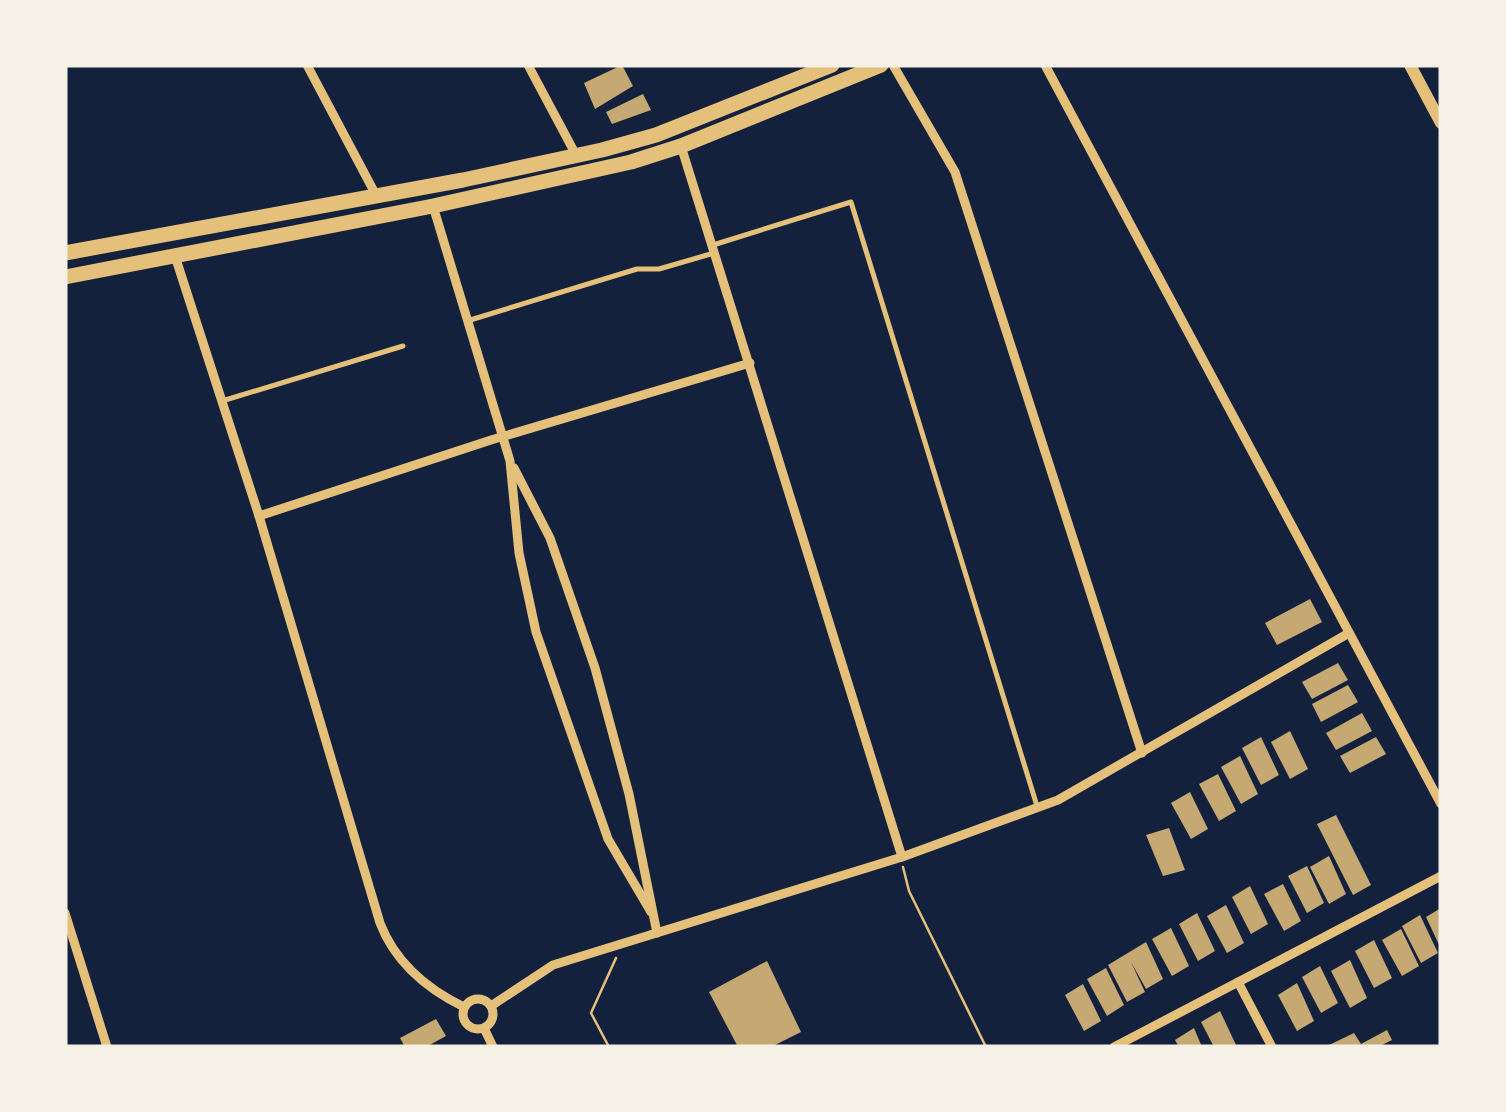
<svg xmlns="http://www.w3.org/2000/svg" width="1506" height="1112" viewBox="0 0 1506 1112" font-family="Jost,sans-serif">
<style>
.building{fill:#c6a872}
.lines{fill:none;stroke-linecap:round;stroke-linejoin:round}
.path{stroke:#e5c07b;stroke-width:2.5}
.service{stroke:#e5c07b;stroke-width:5}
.minor{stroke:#e5c07b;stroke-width:9}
.secondary{stroke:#e5c07b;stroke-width:12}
.trunk{stroke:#e5c07b;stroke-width:15}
</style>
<rect width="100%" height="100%" fill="#14213d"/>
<g class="building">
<polygon points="622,65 633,86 595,109 584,83"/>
<polygon points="643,94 651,110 612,124 606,112"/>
<polygon points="1310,599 1322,622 1277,645 1265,623"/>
<polygon points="1338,663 1348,680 1312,699 1302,682"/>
<polygon points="1348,685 1358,702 1321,722 1312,704"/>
<polygon points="1362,713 1372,731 1336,750 1326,733"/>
<polygon points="1290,731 1308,769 1290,779 1271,742"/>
<polygon points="1261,737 1279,775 1261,785 1242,748"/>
<polygon points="1376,737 1386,754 1350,773 1340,756"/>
<polygon points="1240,756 1258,794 1241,804 1221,767"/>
<polygon points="1218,774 1236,811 1219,821 1199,784"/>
<polygon points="1190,792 1208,829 1191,839 1171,803"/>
<polygon points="1336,815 1371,885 1353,895 1317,824"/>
<polygon points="1169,828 1185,870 1163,876 1146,835"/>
<polygon points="1329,856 1346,894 1329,904 1310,867"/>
<polygon points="1307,866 1324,903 1307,913 1288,876"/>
<polygon points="1283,884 1301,921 1284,931 1264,894"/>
<polygon points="1250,886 1268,924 1251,934 1232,897"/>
<polygon points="1226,905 1244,943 1227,953 1207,916"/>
<polygon points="1441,908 1441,949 1426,917"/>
<polygon points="1197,913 1215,951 1198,961 1179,924"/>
<polygon points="1420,915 1438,953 1421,963 1402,926"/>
<polygon points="1171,928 1189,966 1172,976 1152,939"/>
<polygon points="1401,929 1419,966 1402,976 1382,940"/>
<polygon points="1374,940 1392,978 1374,988 1355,951"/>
<polygon points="1146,942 1163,979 1146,989 1131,962 1145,992 1127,1002 1108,965"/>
<polygon points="1350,960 1367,998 1350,1008 1331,971"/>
<polygon points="767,961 801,1032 771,1047 738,1047 709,992"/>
<polygon points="1320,966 1338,1003 1321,1013 1302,977"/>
<polygon points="1106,968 1124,1005 1107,1016 1087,979"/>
<polygon points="1297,983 1314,1021 1297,1031 1278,995"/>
<polygon points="1083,984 1101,1021 1084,1031 1065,995"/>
<polygon points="1220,1011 1237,1047 1214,1047 1201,1022"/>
<polygon points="436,1019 446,1036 426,1047 405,1047 400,1038"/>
<polygon points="1194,1028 1202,1047 1179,1047 1175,1040"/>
<polygon points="1387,1030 1392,1040 1378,1047 1325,1047 1354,1033 1361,1044"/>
</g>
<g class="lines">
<g class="path">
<polyline points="903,867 909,891 986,1047"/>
<polyline points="609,1047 591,1013 616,958"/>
</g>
<g class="service">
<polyline points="713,245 851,202 1037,806"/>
<polyline points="467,321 637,269 659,269 714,253"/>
<polyline points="222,401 403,346"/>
</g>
<g class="minor">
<polyline points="307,65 377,197"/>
<polyline points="528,65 576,155"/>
<polyline points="893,65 955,172 1142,753"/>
<polyline points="1045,65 1441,804"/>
<polyline points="681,146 902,857"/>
<polyline points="433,206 510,461 519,553 536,632 608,839 651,912"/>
<path d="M175,256L259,516L380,923C395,962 427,989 464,1007"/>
<polyline points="514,468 550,538 595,668 629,794 657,933"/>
<polyline points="259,516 491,440 750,363"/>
<polyline points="65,913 107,1047"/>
<polyline points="1238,982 1272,1047"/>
<circle cx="478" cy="1014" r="15"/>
<polyline points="491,1006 553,965 902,857 1058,800 1349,633"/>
<polyline points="484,1028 493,1047"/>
<polyline points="1114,1047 1441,876"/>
</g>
<polyline class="secondary" points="1410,65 1441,123"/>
<g class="trunk">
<polyline points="65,253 463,180 602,150 656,135 832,65"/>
<polyline points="65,277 433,206 631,162 681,146 881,65"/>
</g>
</g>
<rect width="1506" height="1112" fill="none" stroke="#f6f1e7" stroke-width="135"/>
</svg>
